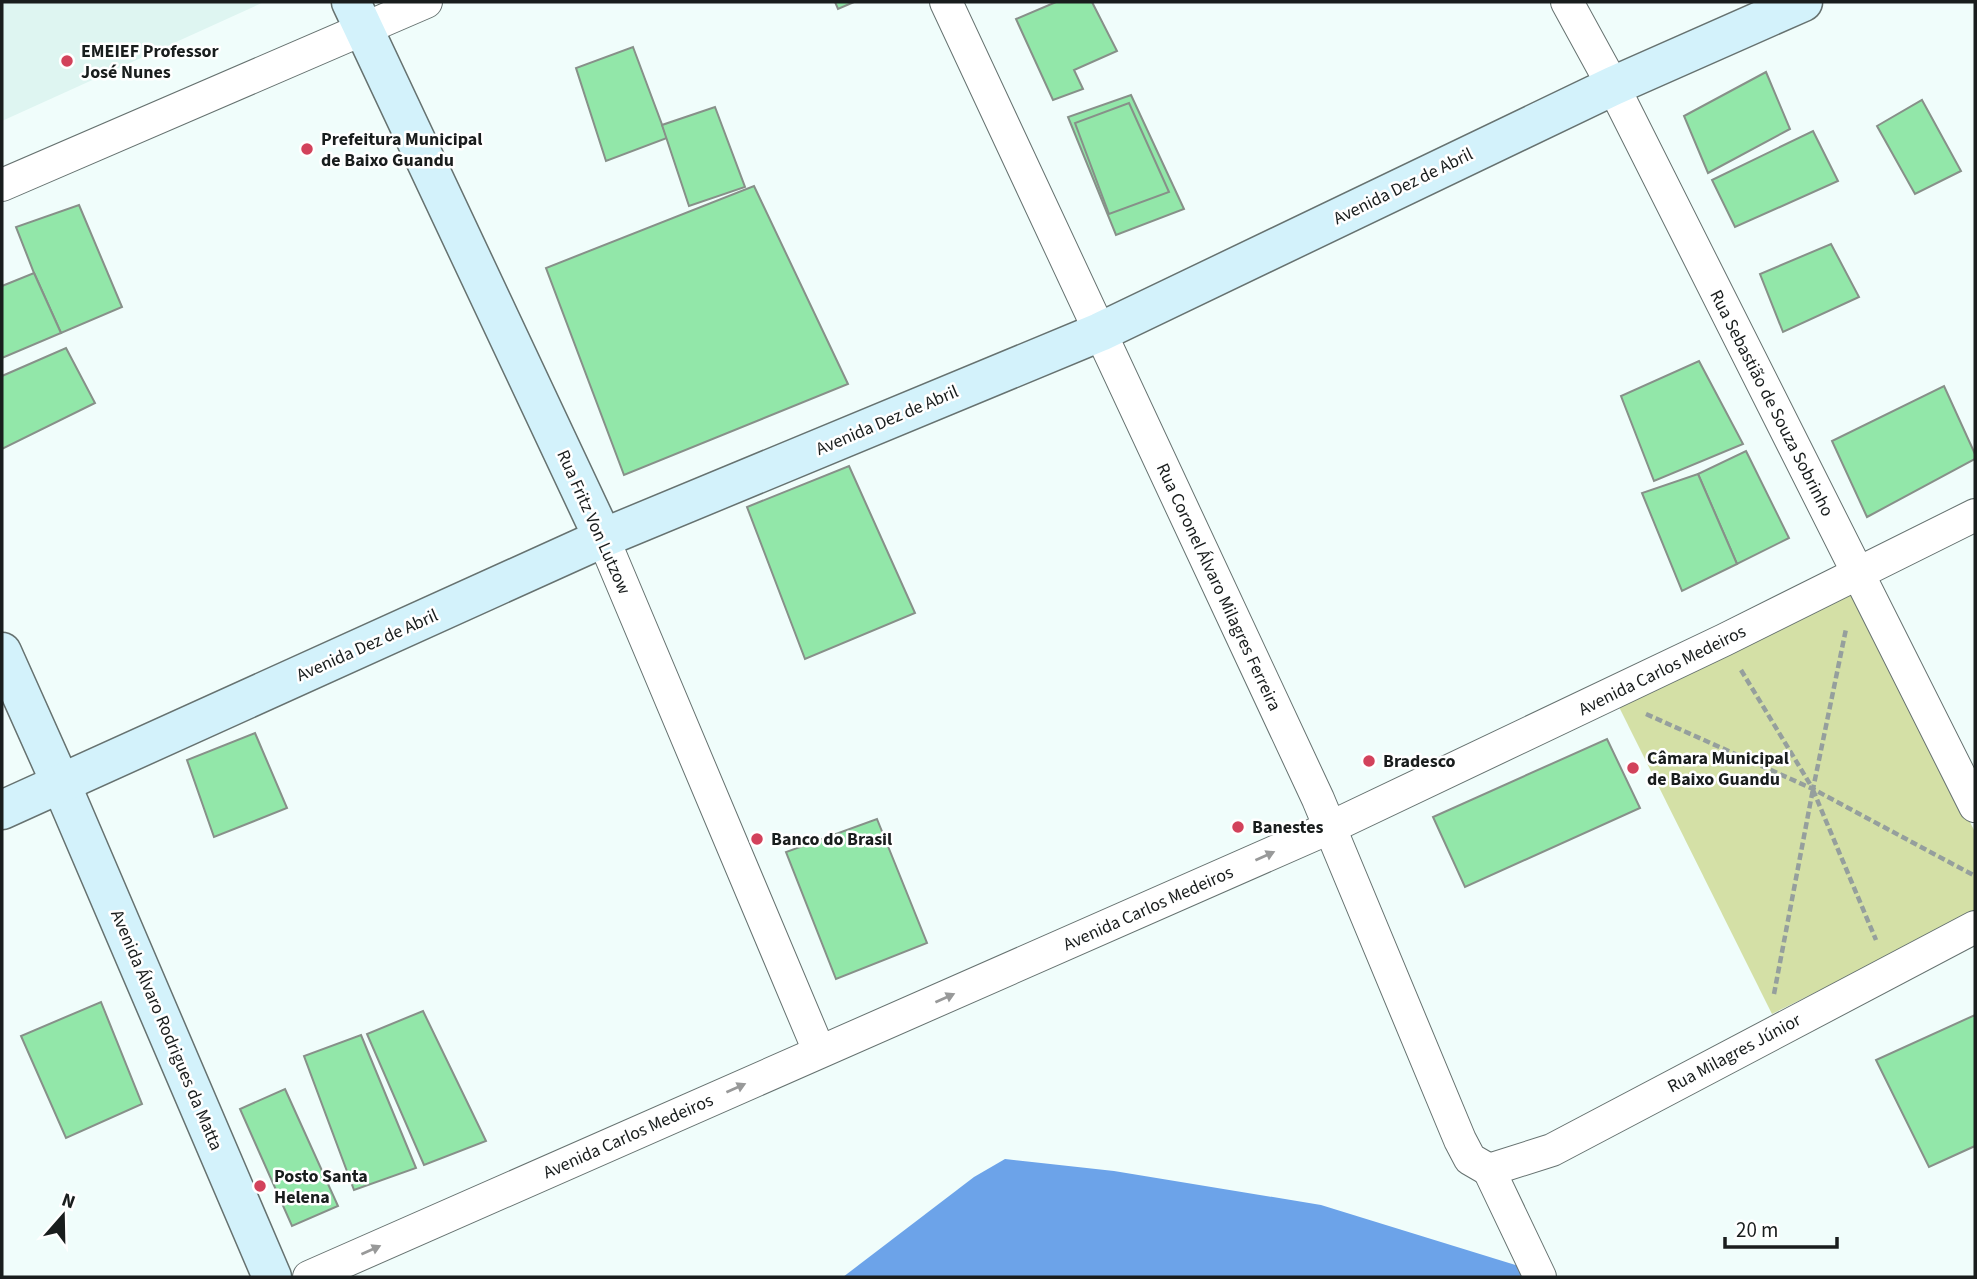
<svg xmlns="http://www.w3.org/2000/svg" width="1977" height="1279" viewBox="0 0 1977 1279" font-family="'Source Sans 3',sans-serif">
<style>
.built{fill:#def5f1}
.green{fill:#d4e0a6}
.water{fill:#6ca3e9}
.building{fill:#92e7a9;stroke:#879089;stroke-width:2}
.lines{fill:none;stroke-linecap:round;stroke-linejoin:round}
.street-casing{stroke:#667270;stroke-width:34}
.secondary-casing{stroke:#667270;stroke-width:41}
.path{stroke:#959f9d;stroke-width:4.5;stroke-dasharray:7 3.5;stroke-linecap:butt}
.street{stroke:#fff;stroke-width:32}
.secondary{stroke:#d3f2fb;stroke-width:38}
.oneway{fill:#989999}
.poi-dot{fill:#d2425b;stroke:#fff;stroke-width:2.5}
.labels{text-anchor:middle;stroke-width:5;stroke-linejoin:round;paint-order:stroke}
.poi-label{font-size:18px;font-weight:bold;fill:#191d1d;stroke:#fff;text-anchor:start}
.street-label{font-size:18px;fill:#191d1d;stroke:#fff}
</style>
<rect width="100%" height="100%" fill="#f0fdfb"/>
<polygon class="built" points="2,2 264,2 2,121"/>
<polygon class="green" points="1855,591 1975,832 1975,913 1772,1014 1619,707"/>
<polygon class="water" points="1005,1159 1114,1171 1321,1205 1554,1277 843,1277 974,1177"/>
<g class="building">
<polygon points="835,2 854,2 838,9"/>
<polygon points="1056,2 1092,2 1117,51 1074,70 1083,89 1053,100 1016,19"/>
<polygon points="633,47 667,138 606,161 576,68"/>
<polygon points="1766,72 1790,129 1708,173 1684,116"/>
<polygon points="1131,95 1184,209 1116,235 1068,117"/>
<polygon points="1922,100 1961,171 1915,194 1877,126"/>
<polygon points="1129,103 1169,192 1109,214 1075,123"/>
<polygon points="715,107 745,187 689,206 662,125"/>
<polygon points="1813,131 1838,181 1735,227 1712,180"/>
<polygon points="754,186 848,384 624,475 546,268"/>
<polygon points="79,205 122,307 61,333 34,273 16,227"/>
<polygon points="1831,244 1859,297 1783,332 1760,274"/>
<polygon points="34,273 61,333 2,358 2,286"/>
<polygon points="66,348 95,403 2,449 2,376"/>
<polygon points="1699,361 1743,444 1654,481 1621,396"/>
<polygon points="1944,386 1975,454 1975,459 1867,517 1832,441"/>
<polygon points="1746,451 1789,538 1737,564 1698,474"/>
<polygon points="849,466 915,613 805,659 747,507"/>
<polygon points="1698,474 1737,564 1682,591 1642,493"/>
<polygon points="255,733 287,808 214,837 187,760"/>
<polygon points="1607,739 1640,808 1465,887 1433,817"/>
<polygon points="877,819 927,943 836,979 786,852"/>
<polygon points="101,1002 142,1104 66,1138 21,1036"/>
<polygon points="423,1011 486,1141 424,1165 367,1034"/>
<polygon points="1975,1015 1975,1146 1929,1167 1876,1060"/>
<polygon points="361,1035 416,1168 354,1190 304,1056"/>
<polygon points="285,1089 338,1206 292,1226 240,1109"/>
</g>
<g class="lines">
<g class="street-casing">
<g id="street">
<polyline points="946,2 1318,799 1460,1140 1470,1159 1489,1170"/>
<polyline points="1567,2 1613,86 1975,806"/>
<polyline points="2,185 426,2"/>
<polyline points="603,538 819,1051"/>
<polyline points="1489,1170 1552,1150 1975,927"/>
<polyline points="1489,1170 1540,1277"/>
<polyline points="309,1277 1329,828 1724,640 1975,515"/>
</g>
</g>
<g class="secondary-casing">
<g id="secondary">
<polyline points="351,2 603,538"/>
<polyline points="2,652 61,784 272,1277"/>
<polyline points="2,810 603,538 1100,332 1613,86 1803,2"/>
</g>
</g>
<g class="path">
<polyline points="1741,670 1813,789 1846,629"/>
<polyline points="1646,714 1813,789 1975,876"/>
<polyline points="1813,790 1876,940"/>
<polyline points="1774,994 1813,789"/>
</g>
<use href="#street" class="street"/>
<use href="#secondary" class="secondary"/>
</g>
<defs><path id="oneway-solid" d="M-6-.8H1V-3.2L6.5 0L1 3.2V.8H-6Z" transform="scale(1.75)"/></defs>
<g class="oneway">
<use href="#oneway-solid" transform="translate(1265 856) rotate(-24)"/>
<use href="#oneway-solid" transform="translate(945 998) rotate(-24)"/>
<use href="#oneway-solid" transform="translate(736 1088) rotate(-24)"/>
<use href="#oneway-solid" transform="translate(371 1250) rotate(-24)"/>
</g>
<g class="poi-dot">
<circle cx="67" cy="61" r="7"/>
<circle cx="307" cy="149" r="7"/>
<circle cx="1369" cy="761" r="7"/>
<circle cx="1633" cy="768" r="7"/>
<circle cx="1238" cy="827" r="7"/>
<circle cx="757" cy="839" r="7"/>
<circle cx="260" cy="1186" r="7"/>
</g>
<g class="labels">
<g class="poi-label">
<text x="81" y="57">EMEIEF Professor<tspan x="81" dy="21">José Nunes</tspan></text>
<text x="321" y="145">Prefeitura Municipal<tspan x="321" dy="21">de Baixo Guandu</tspan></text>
<text x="1647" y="764">Câmara Municipal<tspan x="1647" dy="21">de Baixo Guandu</tspan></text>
<text x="1383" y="767">Bradesco</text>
<text x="1252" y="833">Banestes</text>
<text x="771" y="845">Banco do Brasil</text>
<text x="274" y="1182">Posto Santa<tspan x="274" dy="21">Helena</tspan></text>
</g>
<g class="street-label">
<text transform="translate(1403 186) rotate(-26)" y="6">Avenida Dez de Abril</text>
<text transform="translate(1772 403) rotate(63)" y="6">Rua Sebastião de Souza Sobrinho</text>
<text transform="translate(887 420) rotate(-23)" y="6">Avenida Dez de Abril</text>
<text transform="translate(594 522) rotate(66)" y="6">Rua Fritz Von Lutzow</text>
<text transform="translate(1219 587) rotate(65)" y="6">Rua Coronel Álvaro Milagres Ferreira</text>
<text transform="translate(367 645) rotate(-24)" y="6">Avenida Dez de Abril</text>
<text transform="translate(1662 670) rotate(-26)" y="6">Avenida Carlos Medeiros</text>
<text transform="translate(1148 908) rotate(-24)" y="6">Avenida Carlos Medeiros</text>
<text transform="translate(167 1030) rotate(67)" y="6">Avenida Álvaro Rodrigues da Matta</text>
<text transform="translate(1734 1053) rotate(-28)" y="6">Rua Milagres Júnior</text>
<text transform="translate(628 1136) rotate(-24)" y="6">Avenida Carlos Medeiros</text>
</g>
</g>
<rect width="1977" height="1279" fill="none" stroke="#191d1d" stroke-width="7"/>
<g transform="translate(63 1216) rotate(20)" stroke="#ffffff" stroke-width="5" paint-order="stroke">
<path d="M0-5L12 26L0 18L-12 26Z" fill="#191d1d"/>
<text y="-10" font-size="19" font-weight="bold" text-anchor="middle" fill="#191d1d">N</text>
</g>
<path d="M1725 1237v10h112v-10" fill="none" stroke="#191d1d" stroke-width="3.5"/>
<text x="1736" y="1237" font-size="21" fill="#191d1d" stroke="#ffffff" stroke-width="5" paint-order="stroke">20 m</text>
</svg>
